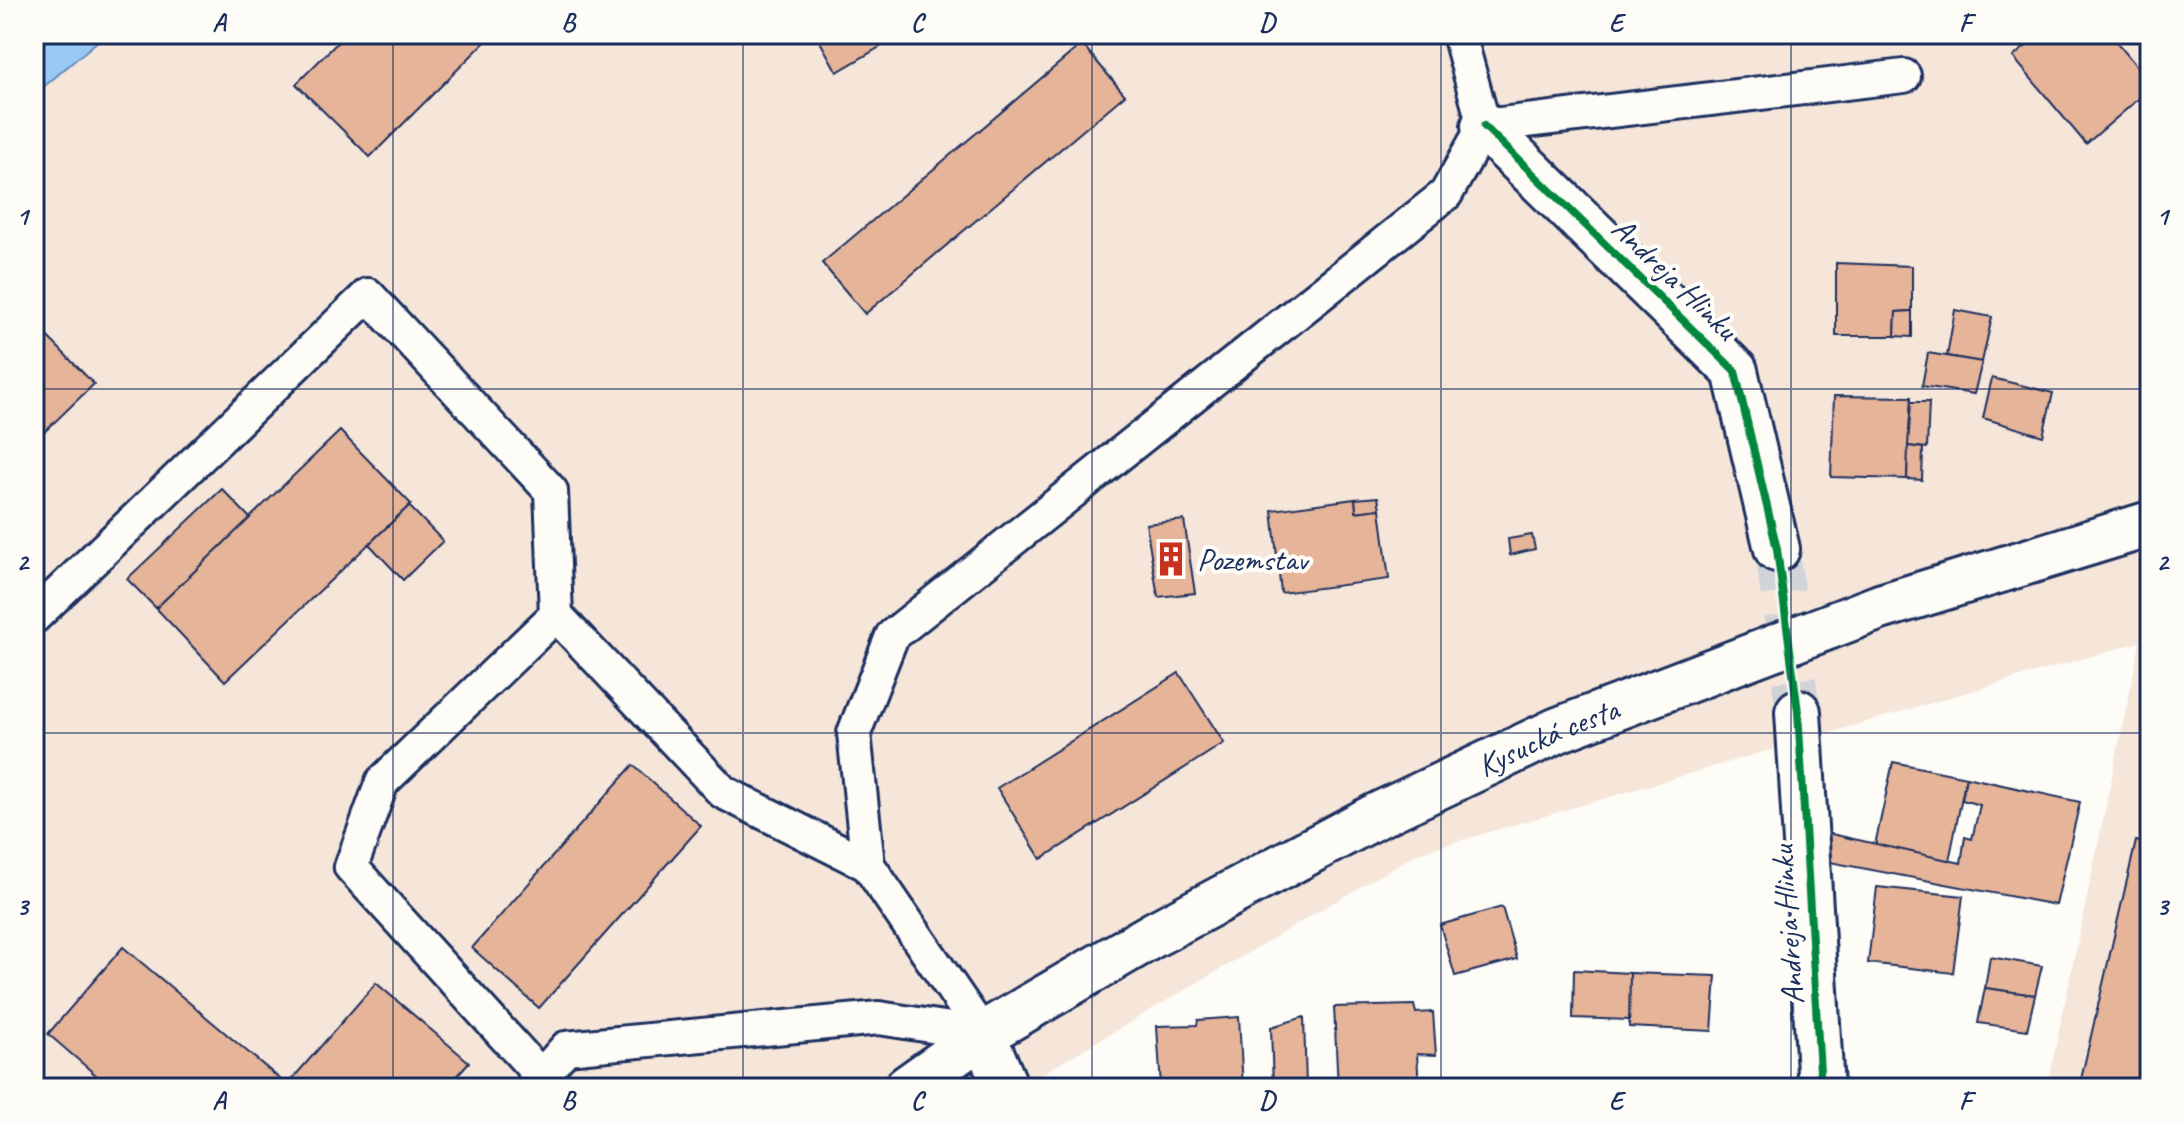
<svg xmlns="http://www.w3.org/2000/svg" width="2184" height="1122" viewBox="0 0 2184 1122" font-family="Caveat,sans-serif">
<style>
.built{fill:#f6e6da}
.water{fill:#98c9f5;stroke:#668bb9;stroke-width:2}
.building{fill:#e6b498;stroke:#1b2f5e;stroke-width:2}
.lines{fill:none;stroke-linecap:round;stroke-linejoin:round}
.minor-tunnel{stroke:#d0d3d8;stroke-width:44;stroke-dasharray:44 22;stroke-linecap:butt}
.service-casing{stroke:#1b2f5e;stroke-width:38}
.minor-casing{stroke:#1b2f5e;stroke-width:50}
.primary-casing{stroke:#1b2f5e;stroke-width:50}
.service{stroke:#fdfcf7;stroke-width:32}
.minor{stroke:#fdfcf7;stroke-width:44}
.primary{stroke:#fdfcf7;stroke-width:44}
.cycleway-casing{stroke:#fdfcf7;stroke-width:13}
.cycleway{stroke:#00873e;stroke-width:8}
.grid{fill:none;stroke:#1b2f5e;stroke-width:2;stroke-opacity:0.55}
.labels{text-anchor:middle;stroke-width:8;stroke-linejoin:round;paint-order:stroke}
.street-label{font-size:32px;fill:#1b2f5e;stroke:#fdfcf7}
.poi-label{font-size:32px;fill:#1b2f5e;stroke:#fdfcf7;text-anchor:start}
.neatline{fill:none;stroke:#1b2f5e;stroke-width:3}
.grid-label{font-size:26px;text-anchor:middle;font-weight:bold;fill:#1b2f5e}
</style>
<rect width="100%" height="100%" fill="#fdfcf7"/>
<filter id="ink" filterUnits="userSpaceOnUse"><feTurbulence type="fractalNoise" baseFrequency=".0125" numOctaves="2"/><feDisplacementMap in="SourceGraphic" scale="16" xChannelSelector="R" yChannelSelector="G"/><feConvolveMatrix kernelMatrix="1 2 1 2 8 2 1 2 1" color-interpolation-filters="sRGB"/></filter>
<g filter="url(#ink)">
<polygon class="built" points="106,34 2150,34 2150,1088 2047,1088 2140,642 1418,853 1018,1088 34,1088 34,95"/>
<polygon class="water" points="34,34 106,34 34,95"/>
<g class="building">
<polygon points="346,34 493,34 370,157 296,84"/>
<polygon points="825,34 902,34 837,72 818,38"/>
<polygon points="2040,34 2110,34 2150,82 2150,89 2086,144 2013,57"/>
<polygon points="1082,44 1125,95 865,314 822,263"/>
<polygon points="1836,263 1912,266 1912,311 1896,312 1895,336 1836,336"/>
<polygon points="1955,310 1992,317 1982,362 1947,356"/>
<polygon points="1912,311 1912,337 1895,336 1896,312"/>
<polygon points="37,326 94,384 34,442 34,328"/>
<polygon points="1928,353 1982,362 1974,394 1922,386"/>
<polygon points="1992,378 2053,393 2043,436 1983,418"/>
<polygon points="1834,396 1911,397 1907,479 1831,477"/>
<polygon points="1911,402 1929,402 1927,448 1908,446"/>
<polygon points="340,431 411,504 225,681 156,608"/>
<polygon points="1908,446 1923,448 1922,480 1907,479"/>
<polygon points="222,489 250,518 156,608 127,579"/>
<polygon points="1378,497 1380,509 1356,512 1355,499"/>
<polygon points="1355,499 1356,512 1380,509 1389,579 1281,593 1272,510"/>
<polygon points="409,506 443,541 403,580 369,544"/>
<polygon points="1184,520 1195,593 1158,597 1146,524"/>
<polygon points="1532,535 1535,549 1510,555 1508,539"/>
<polygon points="1179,673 1224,743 1041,859 997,788"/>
<polygon points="1893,762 1966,777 1949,861 1875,845"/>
<polygon points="633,765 701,826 539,1008 472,948"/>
<polygon points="1966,777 2080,802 2056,905 1819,860 1818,831 1961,863 1965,837 1972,839 1980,805 1962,800"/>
<polygon points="2136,841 2150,844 2150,1088 2079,1088"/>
<polygon points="1877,887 1963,896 1953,973 1868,963"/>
<polygon points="1502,907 1517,959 1455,976 1440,925"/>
<polygon points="123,947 287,1085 376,983 469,1062 446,1088 111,1088 48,1034"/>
<polygon points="1990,957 2042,966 2035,995 1985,988"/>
<polygon points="1574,970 1630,973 1630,1020 1573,1018"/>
<polygon points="1630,973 1716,976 1712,1031 1629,1027"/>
<polygon points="1985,988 2035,995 2027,1030 1978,1023"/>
<polygon points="1414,1005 1416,1013 1433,1012 1436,1055 1417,1054 1419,1088 1338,1088 1334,1007"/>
<polygon points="1239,1017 1243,1088 1161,1088 1157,1026 1197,1025 1198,1020"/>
<polygon points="1304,1017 1306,1088 1273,1088 1271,1027"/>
</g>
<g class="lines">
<polyline class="minor-tunnel" points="1777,549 1798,712"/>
<g class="service-casing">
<g id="service">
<polyline points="1484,126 1904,76"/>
<polyline points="34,617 368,295 551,491 556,615 723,792 868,865"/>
<polyline points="983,1034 868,865 854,733 892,636 1446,194 1484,126 1459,34"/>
<polyline points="541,1076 351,867 382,782 556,615"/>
<polyline points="531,1088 566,1048 879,1018 983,1034"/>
</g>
</g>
<g class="minor-casing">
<g id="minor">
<polyline points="1484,126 1735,371 1777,549"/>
<polyline points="1798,712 1821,1088"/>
<polyline points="983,1034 1006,1088"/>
</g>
</g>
<g class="primary-casing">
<g id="primary">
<path id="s1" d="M907,1088L983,1034L1153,935L1378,815L1558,730L1880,607L2150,524"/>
</g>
</g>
<use href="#service" class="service"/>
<use href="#minor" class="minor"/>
<use href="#primary" class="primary"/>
<g class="cycleway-casing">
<polyline id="cycleway" points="1484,126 1735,371 1777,549 1798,712 1821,1088"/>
</g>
<use href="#cycleway" class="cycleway"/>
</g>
</g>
<path class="grid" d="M393,34V1088M743,34V1088M1092,34V1088M1441,34V1088M1791,34V1088M34,389H2150M34,733H2150"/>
<defs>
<g id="building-bare" transform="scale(2.76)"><path d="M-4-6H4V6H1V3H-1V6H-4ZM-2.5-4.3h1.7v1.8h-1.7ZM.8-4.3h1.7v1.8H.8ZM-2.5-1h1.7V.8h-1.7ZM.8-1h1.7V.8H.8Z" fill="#c8321e" stroke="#fdfcf7" stroke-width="2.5" paint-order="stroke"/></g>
</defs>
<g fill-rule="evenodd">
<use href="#building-bare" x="1171" y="559"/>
</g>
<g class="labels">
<g class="street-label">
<text transform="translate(1675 278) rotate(44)" y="11">Andreja Hlinku</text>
<text dy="11" stroke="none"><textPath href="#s1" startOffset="732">Kysucká cesta</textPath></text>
<text transform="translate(1787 925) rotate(-94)" y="11">Andreja Hlinku</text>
</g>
<g class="poi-label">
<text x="1197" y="570">Pozemstav</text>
</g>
</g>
<rect width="2184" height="1122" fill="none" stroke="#fdfcf7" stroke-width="88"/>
<rect x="44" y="44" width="2096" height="1034" class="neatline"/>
<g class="grid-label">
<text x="219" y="31">A</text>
<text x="568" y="31">B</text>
<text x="917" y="31">C</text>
<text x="1267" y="31">D</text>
<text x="1616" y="31">E</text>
<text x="1965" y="31">F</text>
<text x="22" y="225">1</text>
<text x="2162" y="225">1</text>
<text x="22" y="570">2</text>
<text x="2162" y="570">2</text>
<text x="22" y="915">3</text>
<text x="2162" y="915">3</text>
<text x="219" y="1109">A</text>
<text x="568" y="1109">B</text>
<text x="917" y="1109">C</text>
<text x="1267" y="1109">D</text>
<text x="1616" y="1109">E</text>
<text x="1965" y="1109">F</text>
</g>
</svg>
